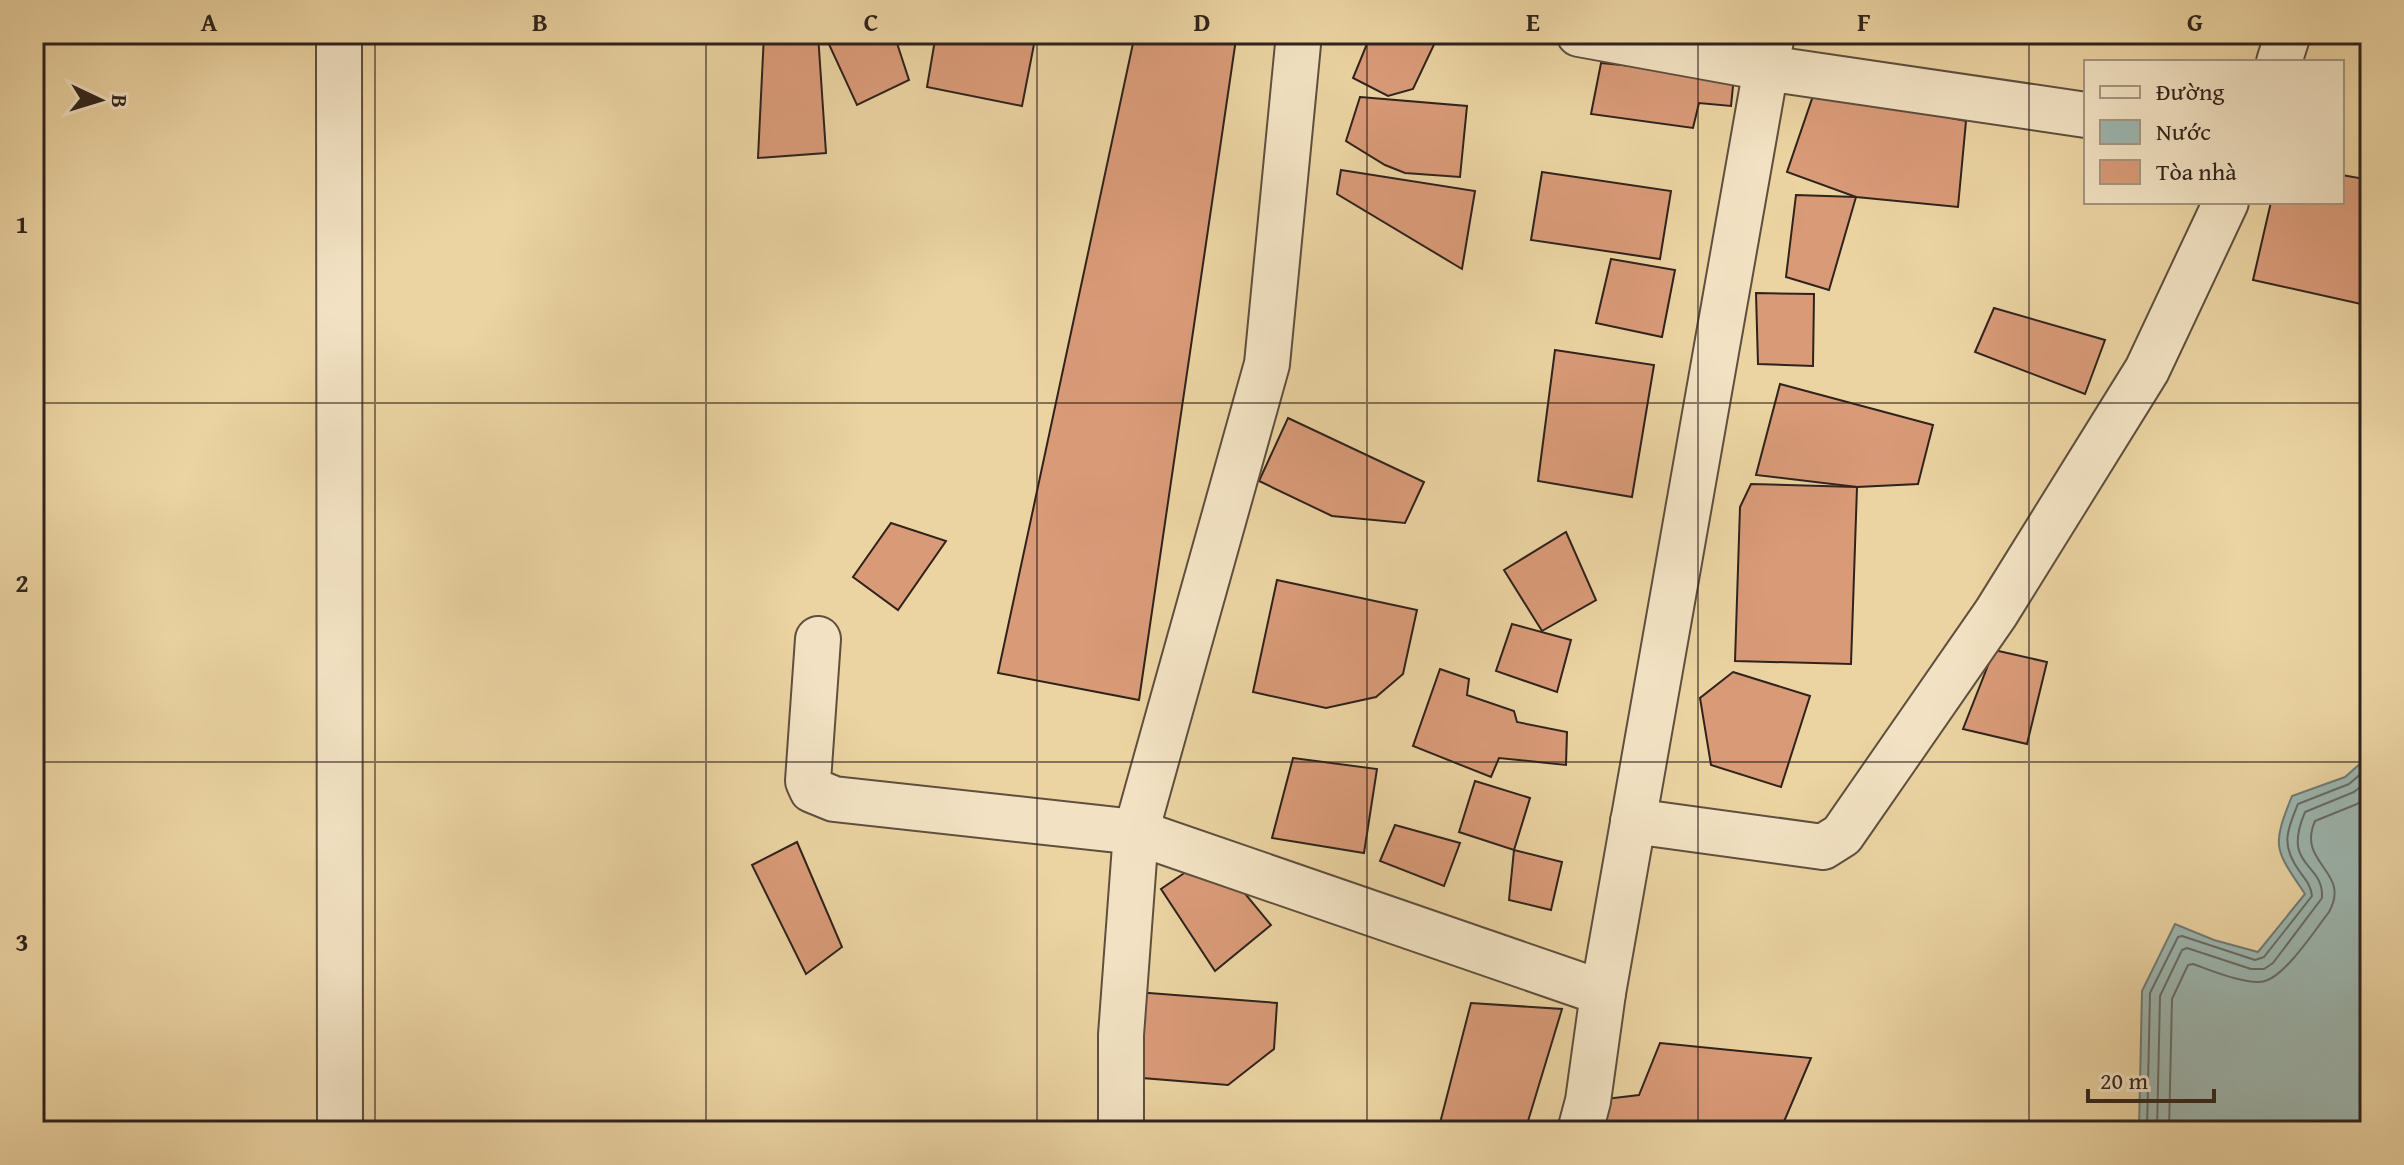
<svg xmlns="http://www.w3.org/2000/svg" width="2404" height="1165" viewBox="0 0 2404 1165" font-family="'Gentium Book Plus',serif">
<style>
.water{fill:#9cb6b0;stroke:#707b75;stroke-width:2}
.lines{fill:none;stroke-linecap:round;stroke-linejoin:round}
.shore{stroke:#666c66;stroke-width:2}
.building{fill:#d99a78;stroke:#2f231c;stroke-width:2}
.minor-casing{stroke:#5e4f3e;stroke-width:48}
.minor{stroke:#f2e2c3;stroke-width:44}
.grid{fill:none;stroke:#2f231c;stroke-width:2;stroke-opacity:0.55}
.neatline{fill:none;stroke:#2f231c;stroke-width:3}
.grid-label{font-size:26px;text-anchor:middle;font-weight:bold;fill:#2f231c}
</style>
<rect width="100%" height="100%" fill="#ebd3a2"/>
<filter id="stains"><feTurbulence type="fractalNoise" baseFrequency=".0025" numOctaves="4"/><feColorMatrix values="0 0 0 0 .2 0 0 0 0 .09 0 0 0 0 .02 0 0 0 .5 -.17"/></filter>
<radialGradient id="worn" r=".72"><stop offset=".6" stop-color="#630" stop-opacity="0"/><stop offset="1" stop-color="#630" stop-opacity=".3"/></radialGradient>
<path class="water" d="M2370,755V1131H2139L2142,991L2175,924L2214,940L2258,952L2305,894C2275,849 2271,848 2292,796L2345,777Z"/>
<g class="lines">
<g class="shore">
<path d="M2147,1131L2150,993L2178,937L2182,936L2255,960L2264,957L2312,896C2311,886 2306,880 2300,872C2281,846 2286,832 2298,804L2349,784L2370,766"/>
<path d="M2157,1131L2160,996L2182,950L2187,948L2251,969H2264L2273,963L2322,898C2324,861 2281,869 2305,812L2354,792L2370,779"/>
<path d="M2169,1131L2172,999L2188,965L2193,964C2210,970 2248,986 2265,981C2286,975 2315,930 2329,912C2352,871 2296,864 2315,821L2357,804L2370,795"/>
</g>
</g>
<g class="building">
<polygon points="764,34 818,34 826,153 758,158"/>
<polygon points="840,34 894,34 909,80 857,105 827,40"/>
<polygon points="936,34 1036,34 1022,106 927,87"/>
<polygon points="1135,34 1217,34 1236,39 1139,700 998,673"/>
<polygon points="1371,34 1439,34 1413,89 1388,96 1353,78"/>
<polygon points="1601,63 1734,76 1731,106 1699,103 1693,128 1591,114"/>
<polygon points="1815,90 1966,121 1958,207 1856,197 1787,172"/>
<polygon points="1360,97 1467,106 1460,177 1405,173 1385,165 1346,141"/>
<polygon points="1341,170 1475,191 1462,269 1337,194"/>
<polygon points="1542,172 1671,191 1660,259 1531,240"/>
<polygon points="2342,175 2370,180 2370,306 2253,280 2271,202 2342,202"/>
<polygon points="1796,195 1856,197 1829,290 1786,277"/>
<polygon points="1611,259 1675,270 1662,337 1596,323"/>
<polygon points="1756,293 1814,294 1813,366 1758,364"/>
<polygon points="1994,308 2105,340 2085,394 1975,352"/>
<polygon points="1555,350 1654,365 1632,497 1538,481"/>
<polygon points="1780,384 1933,425 1918,484 1857,487 1756,475"/>
<polygon points="1288,418 1424,482 1405,523 1332,516 1259,481"/>
<polygon points="1751,484 1857,487 1851,664 1735,661 1740,507"/>
<polygon points="891,523 946,541 898,610 853,577"/>
<polygon points="1566,532 1596,600 1542,631 1504,570"/>
<polygon points="1277,580 1417,610 1403,674 1376,697 1326,708 1253,692"/>
<polygon points="1512,624 1571,640 1557,692 1496,671"/>
<polygon points="1994,650 2047,662 2027,744 1963,729"/>
<polygon points="1440,669 1469,679 1467,695 1514,711 1517,722 1567,732 1566,765 1499,758 1491,777 1413,746"/>
<polygon points="1733,672 1810,696 1781,787 1711,765 1700,698"/>
<polygon points="1293,758 1377,769 1364,853 1272,838"/>
<polygon points="1475,781 1530,798 1514,850 1459,832"/>
<polygon points="1395,825 1460,843 1444,886 1380,861"/>
<polygon points="797,842 842,947 806,974 752,865"/>
<polygon points="1514,850 1562,862 1551,910 1509,900"/>
<polygon points="1196,865 1233,879 1271,925 1215,971 1161,889"/>
<polygon points="1136,992 1277,1003 1274,1049 1228,1085 1130,1077"/>
<polygon points="1471,1003 1562,1009 1525,1131 1467,1131 1440,1123"/>
<polygon points="1660,1043 1811,1058 1780,1131 1592,1131 1588,1101 1639,1095"/>
</g>
<g class="lines">
<g class="minor-casing">
<g id="minor">
<polyline points="339,34 340,1131"/>
<polyline points="1579,34 1766,68 2086,115"/>
<polyline points="2279,62 2288,34"/>
<polyline points="818,639 808,781 812,790 834,799 1136,832 1603,993"/>
<polyline points="1633,821 1823,847 1842,835 1996,613 2147,370 2226,202"/>
<polyline points="1121,1131 1121,1035 1136,832 1267,364 1299,34"/>
<polyline points="1580,1131 1588,1101 1603,993 1772,34"/>
</g>
</g>
<use href="#minor" class="minor"/>
</g>
<path class="grid" d="M375,34V1131M706,34V1131M1037,34V1131M1367,34V1131M1698,34V1131M2029,34V1131M34,403H2370M34,762H2370"/>
<rect width="2404" height="1165" fill="none" stroke="#ebd3a2" stroke-width="88"/>
<rect x="2084" y="60" width="260" height="144" fill="#f2e2c3" stroke="#a49680" stroke-width="2"/>
<rect x="2100" y="86" width="40" height="12" fill="#f2e2c3" stroke="#a49680" stroke-width="2"/>
<text x="2156" y="100" font-size="24" fill="#2f231c">Đường</text>
<rect x="2100" y="120" width="40" height="24" fill="#9cb6b0" stroke="#a49680" stroke-width="2"/>
<text x="2156" y="140" font-size="24" fill="#2f231c">Nước</text>
<rect x="2100" y="160" width="40" height="24" fill="#d99a78" stroke="#a49680" stroke-width="2"/>
<text x="2156" y="180" font-size="24" fill="#2f231c">Tòa nhà</text>
<g transform="translate(100 100) rotate(94)" stroke="#f2e2c3" stroke-width="6" paint-order="stroke">
<path d="M0-6L14 30L0 20L-14 30Z" fill="#2f231c"/>
<text y="-12" font-size="22" font-weight="bold" text-anchor="middle" fill="#2f231c">B</text>
</g>
<path d="M2088 1089v12h126v-12" fill="none" stroke="#2f231c" stroke-width="4"/>
<text x="2100" y="1089" font-size="24" fill="#2f231c" stroke="#f2e2c3" stroke-width="6" paint-order="stroke">20 m</text>
<rect x="44" y="44" width="2316" height="1077" class="neatline"/>
<g class="grid-label">
<text x="209" y="31">A</text>
<text x="540" y="31">B</text>
<text x="871" y="31">C</text>
<text x="1202" y="31">D</text>
<text x="1533" y="31">E</text>
<text x="1864" y="31">F</text>
<text x="2195" y="31">G</text>
<text x="22" y="233">1</text>
<text x="22" y="592">2</text>
<text x="22" y="951">3</text>
</g>
<rect width="100%" height="100%" filter="url(#stains)"/>
<rect width="100%" height="100%" fill="url(#worn)"/>
</svg>
